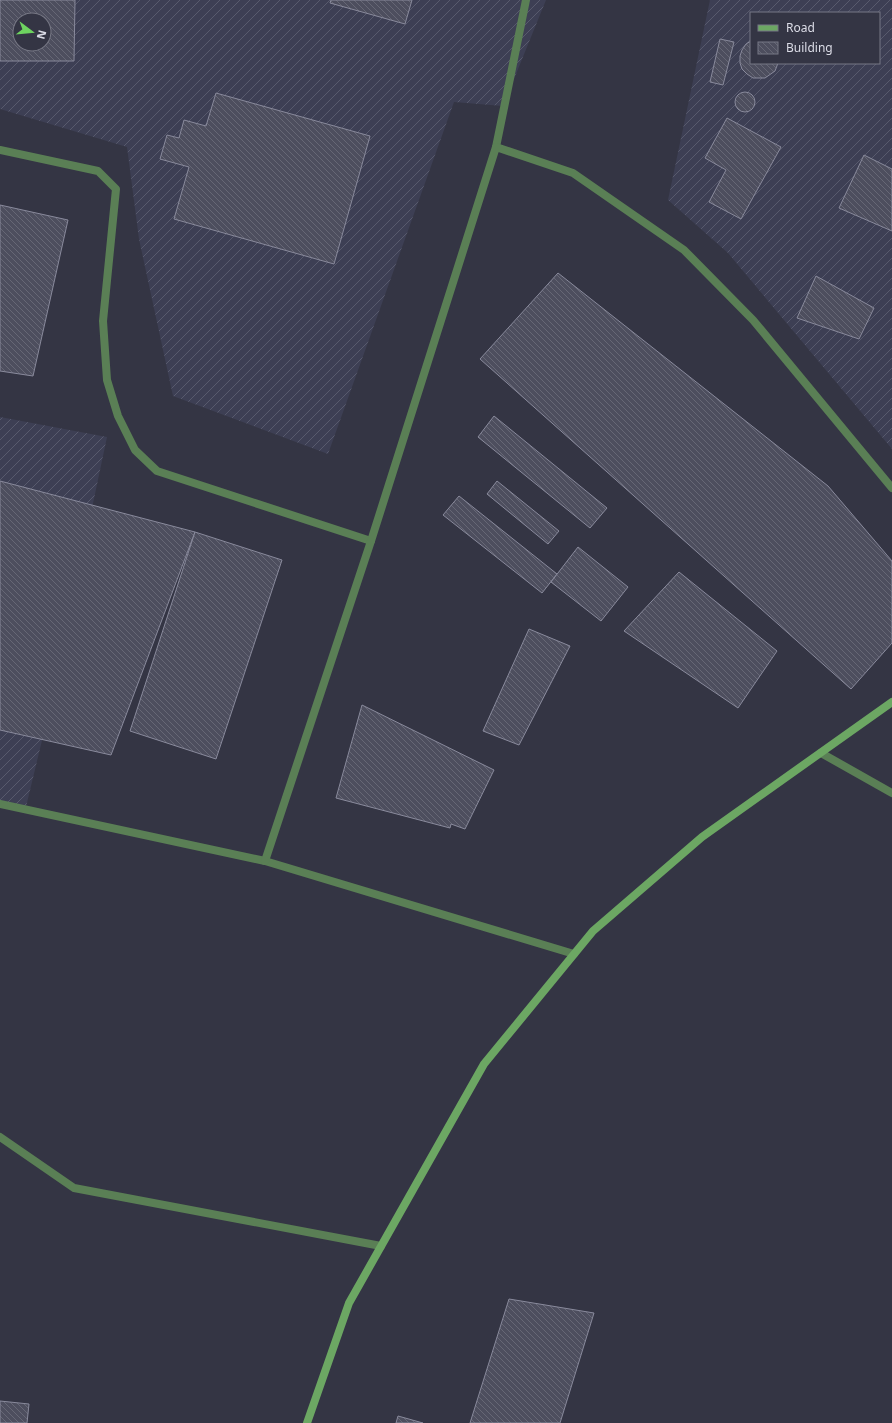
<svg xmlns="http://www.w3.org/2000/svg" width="892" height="1423" viewBox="0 0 892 1423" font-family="'Noto Sans',sans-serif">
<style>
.industrial{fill:url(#industrial-furrows);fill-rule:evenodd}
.building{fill:url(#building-back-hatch);stroke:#898a9c;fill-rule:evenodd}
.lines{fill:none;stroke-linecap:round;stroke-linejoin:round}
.minor{stroke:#5a7f55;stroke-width:8}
.secondary{stroke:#6ca763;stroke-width:8}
</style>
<defs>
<pattern id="industrial-furrows" width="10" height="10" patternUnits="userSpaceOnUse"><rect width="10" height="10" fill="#3d3f54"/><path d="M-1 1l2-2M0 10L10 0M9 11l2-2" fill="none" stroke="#585a6d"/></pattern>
<pattern id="building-back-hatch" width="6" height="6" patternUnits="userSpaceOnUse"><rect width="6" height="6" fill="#4d4e5e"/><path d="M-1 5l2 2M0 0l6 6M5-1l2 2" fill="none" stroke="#666775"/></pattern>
</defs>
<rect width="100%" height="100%" fill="#343544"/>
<g class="industrial">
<path d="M0,0H546L503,106L454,102L328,454L173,396L139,239L127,147L0,109ZM20,20H44V44H20Z"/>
<path d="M710,0H892V449L728,253L668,200ZM751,13H879V63H751Z"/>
<polygon points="0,417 107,437 50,707 25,811 0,806"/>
</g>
<g class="building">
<path d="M0,0H75L74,61H0ZM20,20H44V44H20Z"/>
<polygon points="331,0 412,0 405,24 330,3"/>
<polygon points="720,39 734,42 723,85 710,82"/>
<polygon points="751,41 751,63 778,63 775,71 765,78 753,78 747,74 742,69 740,63 740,56 742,50 746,44"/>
<circle cx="745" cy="102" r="10"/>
<polygon points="216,93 370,136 334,264 174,219 189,167 160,159 167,135 179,138 184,120 206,126"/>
<polygon points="727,118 781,147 741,219 709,202 726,170 705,158"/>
<polygon points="864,155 892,169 892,231 839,208"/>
<polygon points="0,205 68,220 33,376 0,371"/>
<polygon points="558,273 828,486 892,561 892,643 851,689 480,359"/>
<polygon points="816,276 874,308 859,339 797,318"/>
<polygon points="494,416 607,508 590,528 478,437"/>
<polygon points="0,481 195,532 111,755 0,730"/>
<polygon points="497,481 559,531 548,544 487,494"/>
<polygon points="459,496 557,574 542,593 443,515"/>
<polygon points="195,532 282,560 216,759 130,731"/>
<polygon points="578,547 628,587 601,621 551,582"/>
<polygon points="679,572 777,651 738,708 624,631"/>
<polygon points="529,629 570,646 519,745 483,731"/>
<polygon points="362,705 494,770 465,829 451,824 450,828 336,798"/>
<polygon points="509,1299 594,1313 560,1423 470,1423"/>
<polygon points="0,1401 29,1404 27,1423 0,1423"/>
<polygon points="398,1416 423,1423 396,1423"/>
</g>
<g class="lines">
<g class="minor">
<polyline points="496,147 526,0"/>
<polyline points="0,150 98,171 116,189 103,321 107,380 118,416 135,450 157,471 371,541"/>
<polyline points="821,753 892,793"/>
<polyline points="0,804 265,861 574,954"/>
<polyline points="265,861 371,541 496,147 573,173 684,250 753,320 892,488"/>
<polyline points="0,1137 74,1188 381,1246"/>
</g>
<polyline class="secondary" points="307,1423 349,1303 484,1064 593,931 702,837 892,702"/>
</g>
<rect x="750" y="12" width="130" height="52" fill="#343544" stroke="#777885"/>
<rect x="758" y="25" width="20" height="6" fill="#6ca763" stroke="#777885"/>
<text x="786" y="32" font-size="12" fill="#dbdce6">Road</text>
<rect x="758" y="42" width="20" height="12" fill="url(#building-back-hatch)" stroke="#777885"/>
<text x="786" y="52" font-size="12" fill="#dbdce6">Building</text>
<g transform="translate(32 32) rotate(106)"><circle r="19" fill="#343544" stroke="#777885"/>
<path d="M0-3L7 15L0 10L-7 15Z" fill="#6ed360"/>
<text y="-6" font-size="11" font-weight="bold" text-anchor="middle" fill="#dbdce6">N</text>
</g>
</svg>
